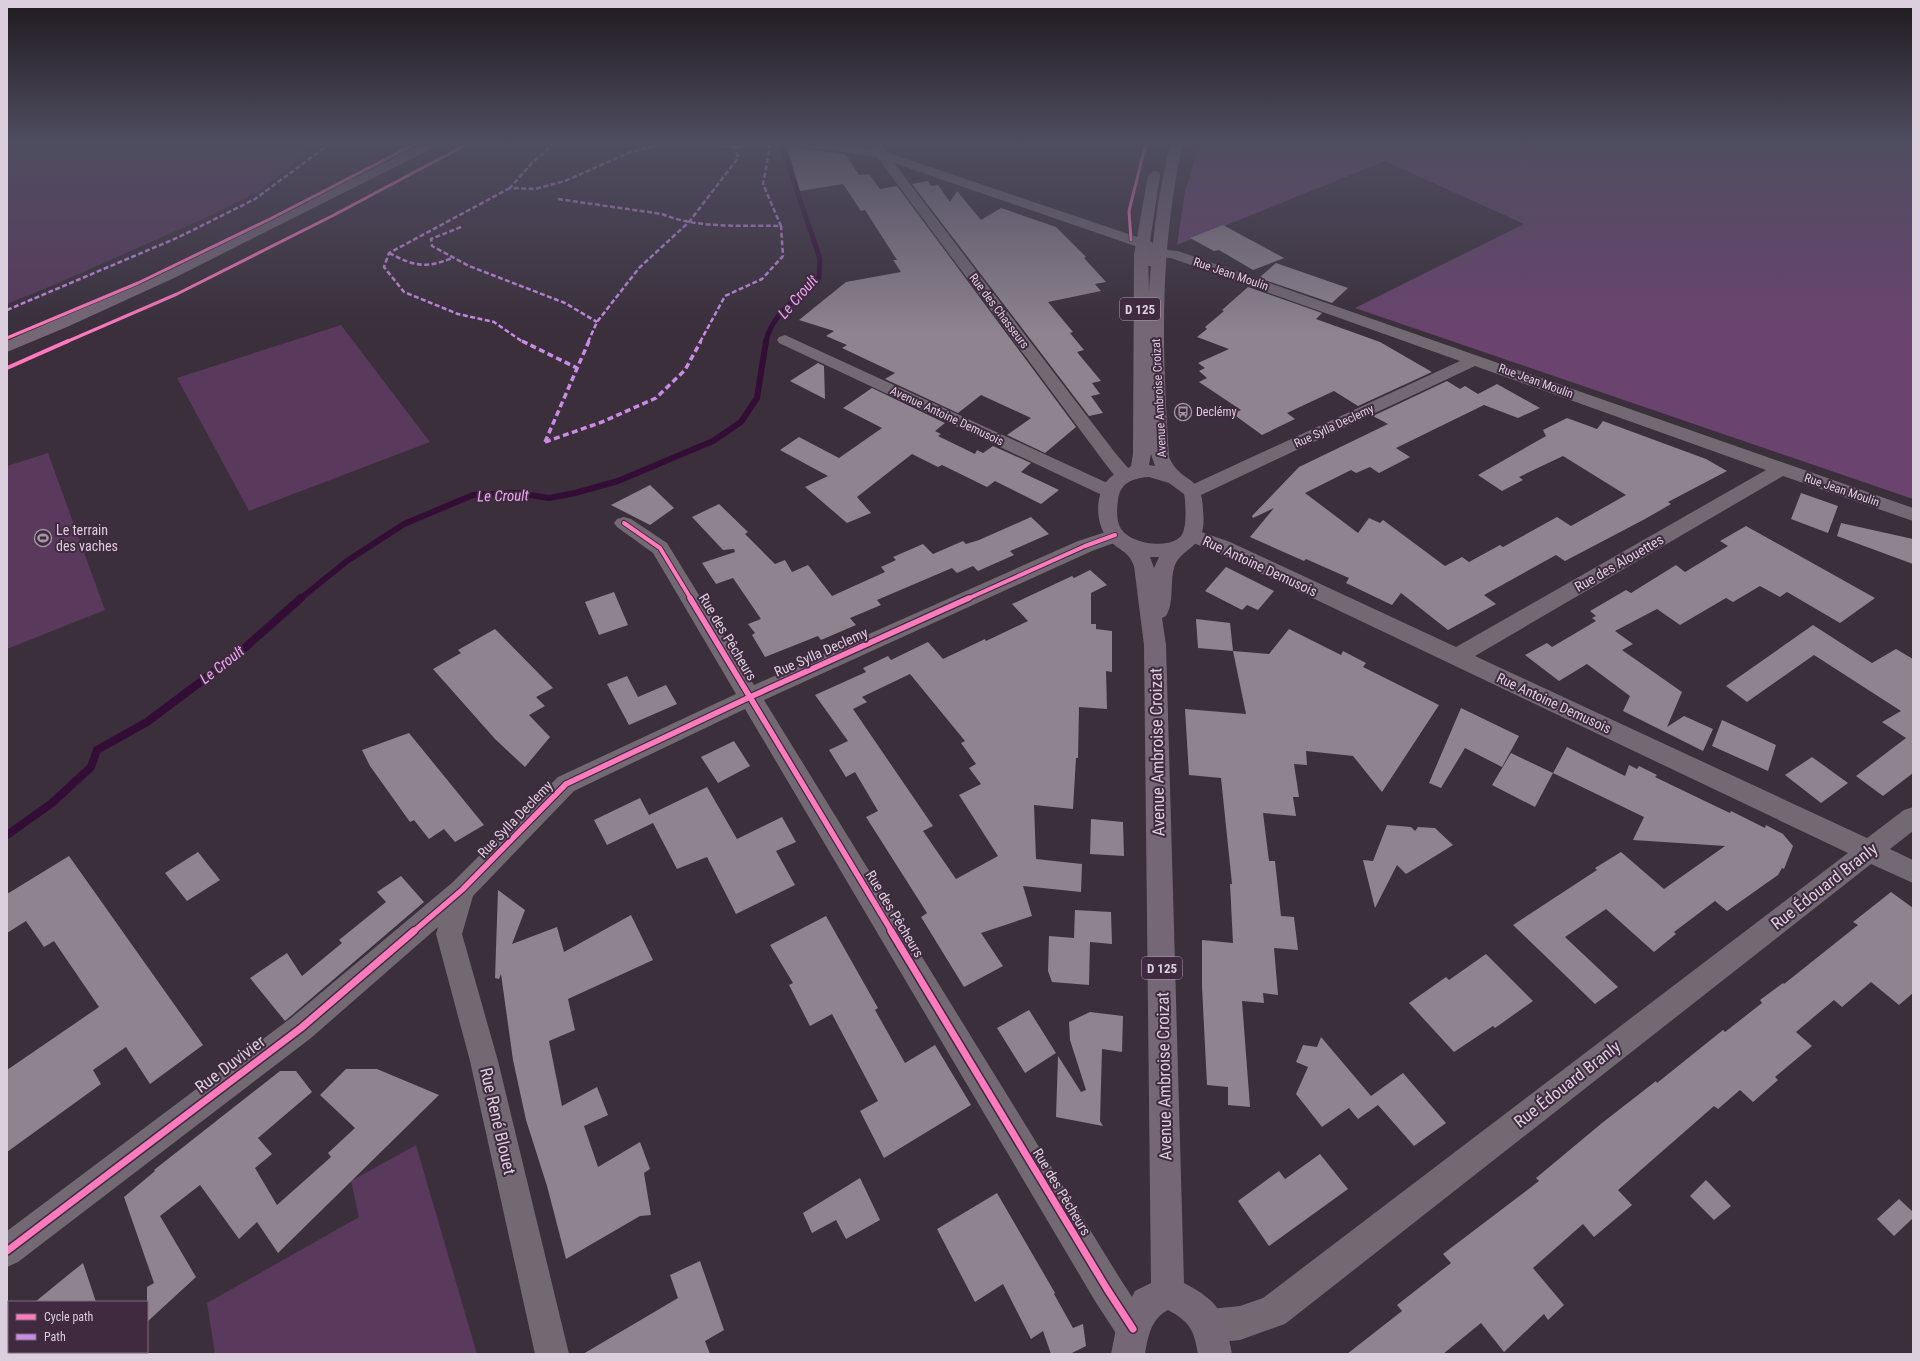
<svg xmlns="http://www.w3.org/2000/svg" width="1920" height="1361" viewBox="0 0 1920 1361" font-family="'Roboto Condensed',sans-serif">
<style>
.green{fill:#59395c}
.forest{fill:#6a446e}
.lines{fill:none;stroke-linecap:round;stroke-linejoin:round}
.stream-far2{stroke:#330d36;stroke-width:5}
.stream-far1{stroke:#330d36;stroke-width:6}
.stream{stroke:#330d36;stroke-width:8}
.building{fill:#8e838f;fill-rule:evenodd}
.street{fill:#726973;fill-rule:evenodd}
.primary{fill:#766776;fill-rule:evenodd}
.quiet-far1{stroke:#ca8be6;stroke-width:2.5;stroke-dasharray:5 2.5;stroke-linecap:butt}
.quiet{stroke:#ca8be6;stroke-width:3.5;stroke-dasharray:6 3.5;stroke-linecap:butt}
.cycleway-far3-casing{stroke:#3f2a40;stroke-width:4.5}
.cycleway-far2-casing{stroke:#3f2a40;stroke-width:6}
.cycleway-far1-casing{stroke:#3f2a40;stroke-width:8}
.cycleway-casing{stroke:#3f2a40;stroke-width:10}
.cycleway-far3{stroke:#fd7abc;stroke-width:3}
.cycleway-far2{stroke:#fd7abc;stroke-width:4}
.cycleway-far1{stroke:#fd7abc;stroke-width:5.5}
.cycleway{stroke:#fd7abc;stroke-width:7}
.labels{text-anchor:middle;stroke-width:4;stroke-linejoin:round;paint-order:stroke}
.far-street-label{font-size:12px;fill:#dccfdd;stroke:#3f2a40}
.far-poi-label{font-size:12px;fill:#dccfdd;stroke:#3f2a40;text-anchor:start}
.shield{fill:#3f2a40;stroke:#ad9eae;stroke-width:1}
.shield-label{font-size:13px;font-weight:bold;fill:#dccfdd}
.poi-label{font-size:14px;fill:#dccfdd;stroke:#3f2a40;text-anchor:start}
.street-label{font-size:14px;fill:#dccfdd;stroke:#3f2a40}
.water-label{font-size:15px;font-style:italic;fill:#e9a7ed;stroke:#3f2a40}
.near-street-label{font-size:17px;fill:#dccfdd;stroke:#3f2a40}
</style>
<rect width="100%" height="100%" fill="#3a2f3b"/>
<g class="green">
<polygon points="7,143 320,143 259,191 212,215 56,284 7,304"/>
<polygon points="341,325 430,442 249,511 177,378"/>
<polygon points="48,453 105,610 7,649 7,466"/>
<polygon points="416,1145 477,1354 215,1354 207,1303 359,1217 351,1181"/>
</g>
<polygon class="forest" points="1200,143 1913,143 1913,499 1355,308 1524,224 1385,161 1177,245 1185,192"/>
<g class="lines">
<path class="stream-far2" d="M766,342C770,317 800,293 819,278L820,259L781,143"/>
<polyline class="stream-far1" points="300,599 347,561 404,524 473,495 518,493 549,498 575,493 618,481 713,441 741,422 757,398 766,341"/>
<polyline class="stream" points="7,835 52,803 91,767 97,750 147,722 239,653 301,598"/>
</g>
<g class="building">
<polygon points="787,146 846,155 859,175 869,174 880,189 897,186 1076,427 1045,453 1007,435 1031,418 981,395 958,413 885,379 895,373 842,348 847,345 826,336 834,331 799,320 846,282 901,272 893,260 897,260 865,210 861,211 843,184 800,191"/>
<polygon points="928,181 931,186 938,185 950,202 957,191 981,220 1001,208 1056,227 1086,257 1084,258 1106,282 1095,284 1101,291 1048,302 1073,332 1070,333 1084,350 1077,352 1101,381 1092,383 1100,394 1091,396 1103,413 1089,416 912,184"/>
<polygon points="1223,225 1284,258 1253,270 1219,250 1214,251 1190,238"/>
<polygon points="1276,263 1348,288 1332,303 1259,278"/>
<polygon points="1248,287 1322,313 1316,319 1380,342 1432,372 1358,406 1334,391 1287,413 1295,419 1262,435 1233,414 1241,410 1199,382 1207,378 1199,371 1205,368 1198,363 1229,349 1197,337 1207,329 1205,327 1224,311 1222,310"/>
<polygon points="818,363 824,366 825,399 790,381"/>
<polygon points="1447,381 1460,389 1465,386 1478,394 1497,384 1540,408 1518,418 1484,405 1396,448 1410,457 1379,473 1370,467 1356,473 1351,470 1305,493 1358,533 1369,518 1380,523 1383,520 1445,566 1462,557 1469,562 1500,545 1503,547 1557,517 1571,526 1626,495 1563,456 1519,477 1523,480 1502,491 1478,475 1546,436 1543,430 1567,418 1597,429 1603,421 1706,459 1727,471 1668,502 1671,504 1645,519 1565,561 1556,555 1484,595 1496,604 1448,630 1401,593 1392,605 1346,583 1349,578 1306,559 1304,561 1250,537 1274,508 1253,518 1252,516 1299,467 1388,424 1373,416"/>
<polygon points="872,388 945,423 935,431 941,434 938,436 975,454 977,450 983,453 993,446 1031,463 1021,472 1059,490 1041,504 995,481 987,487 942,465 938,467 912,454 857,497 871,513 847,523 805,487 828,476 780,450 799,437 839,458 882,428 843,408"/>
<polygon points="650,485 674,508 650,525 611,505"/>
<polygon points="1801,493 1838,506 1828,533 1791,519"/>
<polygon points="719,504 748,532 745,534 775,564 785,560 792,572 808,565 832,596 885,572 881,567 896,560 893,557 923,544 933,554 963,541 966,544 979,540 1031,517 1049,534 1010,551 1014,555 978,571 973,566 957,573 952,568 877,600 881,605 850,618 856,625 821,640 818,636 765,657 752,635 755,633 748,624 761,619 733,578 716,584 702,563 735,552 734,549 723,550 692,517"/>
<polygon points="1841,523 1913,539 1913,564 1837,536"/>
<polygon points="1746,526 1875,598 1840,623 1787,592 1780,597 1760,586 1733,602 1726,598 1680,625 1657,609 1615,631 1633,644 1622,650 1682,692 1667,727 1684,716 1713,729 1703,751 1623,711 1630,696 1587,664 1559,681 1525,655 1547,643 1552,647 1596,621 1592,618 1596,616 1590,611 1626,590 1631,593 1676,565 1685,572 1728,546 1720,541"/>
<polygon points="1226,567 1274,591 1258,610 1247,605 1242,610 1205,591"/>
<path d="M1090,570L1107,585L1091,593V624H1096V629L1112,631V672L1106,671L1107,709L1079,707L1078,758H1076L1073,809L1034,805L1036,859L1082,864L1081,892L1023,886L1032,916L981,933L1003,966L964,987L921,917L927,913L866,817L878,811L855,772L846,777L829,750L848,741L815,695L866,672L863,668L888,656L891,660L928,642L943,659L985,639L986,641L1028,621L1012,604L1072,576L1074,578ZM910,674L965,741L961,743L976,764L969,768L981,784L959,795L998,856L956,879L923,831L933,826L853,709L867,702L862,697Z"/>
<polygon points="614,592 628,625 599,635 585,602"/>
<polygon points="1196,619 1230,623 1233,651 1269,654 1289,629 1341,655 1343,651 1366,663 1363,667 1439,705 1382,792 1353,756 1306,751 1307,765 1294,764 1299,797 1293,797 1296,816 1263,813 1269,861 1275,861 1281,916 1294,917 1298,950 1274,948 1278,995 1263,993 1264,1003 1242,1001 1250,1107 1228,1105 1228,1087 1207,1085 1202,987 1202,940 1233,943 1230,884 1232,884 1221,778 1189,775 1185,709 1246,714 1233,651 1198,648"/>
<polygon points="1813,625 1872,663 1896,649 1913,659 1913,773 1883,796 1856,776 1906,738 1882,722 1901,711 1814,655 1747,702 1726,686"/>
<polygon points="495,629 553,688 536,697 545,706 529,715 550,737 525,767 495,739 433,669 461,653 458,650"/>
<polygon points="627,676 638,697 666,685 677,704 629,725 607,684"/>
<polygon points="1461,708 1519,736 1502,767 1465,748 1441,788 1429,783"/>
<polygon points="1722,720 1776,745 1768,771 1712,746"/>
<polygon points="409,733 484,825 455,842 444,829 429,839 414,820 410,822 370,766 362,750"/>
<polygon points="734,741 750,766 718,783 701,757"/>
<polygon points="1567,747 1625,776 1629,765 1637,769 1639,766 1657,775 1655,777 1711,804 1730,813 1731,811 1765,828 1766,825 1783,834 1793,846 1784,869 1782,868 1778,875 1727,911 1715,901 1674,932 1676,934 1654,952 1606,909 1565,937 1618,987 1595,1004 1513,925 1597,870 1595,868 1621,852 1664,889 1725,846 1633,840 1644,817 1553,773"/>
<polygon points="1511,753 1553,773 1535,807 1492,785"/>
<polygon points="1812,757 1848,783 1821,803 1785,775"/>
<polygon points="707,787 737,839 782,817 796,842 776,851 795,885 736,914 707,857 677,869 653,823 607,845 594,820 640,798 649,815"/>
<polygon points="1091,819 1123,822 1124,856 1090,854"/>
<polygon points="1387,825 1411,827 1415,831 1418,827 1435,828 1453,845 1406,874 1397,865 1375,908 1363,860 1373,861"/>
<polygon points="198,852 220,880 187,901 165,873"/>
<polygon points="69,856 203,1045 150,1084 126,1047 93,1070 101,1084 7,1152 7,1070 99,1007 54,941 44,947 26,921 7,933 7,894"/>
<polygon points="401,876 424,902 285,1021 250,978 287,953 302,976 342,943 339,940 386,902 377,892"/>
<polygon points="498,890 525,910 512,944 557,927 564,952 631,915 653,960 568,999 575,1030 549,1041 562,1106 597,1087 608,1115 584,1126 598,1167 640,1142 650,1169 644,1173 651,1215 640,1216 566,1259 547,1186 526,1120 513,1060 501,974 499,979 495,978"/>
<polygon points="1891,892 1913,908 1913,993 1899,1005 1871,982 1842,1007 1834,1000 1796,1032 1812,1046 1775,1077 1778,1080 1753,1102 1740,1090 1718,1109 1714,1106 1618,1190 1632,1205 1594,1237 1583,1224 1533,1268 1564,1305 1548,1320 1544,1314 1504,1352 1481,1323 1443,1354 1347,1354 1402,1311 1397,1305 1451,1263 1443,1254 1539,1181 1536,1178 1602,1123 1656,1081 1657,1083 1723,1030 1725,1032 1762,1003 1760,1000 1783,983 1784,984 1858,925 1853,922"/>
<polygon points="1075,910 1111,912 1112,944 1090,942 1089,985 1052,982 1048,971 1049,936 1074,938"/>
<polygon points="826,916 878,1008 875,1010 905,1063 935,1045 971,1105 884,1158 860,1111 878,1101 832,1014 810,1026 789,985 793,983 770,945"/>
<polygon points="1486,954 1533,1001 1495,1028 1493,1026 1454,1052 1409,1003 1446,977 1449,980"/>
<polygon points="1029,1010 1056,1053 1025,1073 997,1028"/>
<polygon points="1090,1012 1123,1016 1122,1052 1102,1049 1100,1121 1103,1126 1056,1117 1058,1056 1081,1092 1086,1090 1070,1040 1069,1022"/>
<polygon points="1321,1037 1371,1096 1403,1073 1446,1123 1414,1146 1378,1105 1358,1119 1349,1108 1322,1127 1296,1094 1308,1067 1296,1062 1303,1045 1317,1047"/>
<polygon points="346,1069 377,1069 439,1095 278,1253 257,1222 239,1239 200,1185 160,1216 196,1277 147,1322 147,1287 154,1283 124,1197 155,1171 154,1170 280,1071 296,1071 312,1092 258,1138 272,1154 255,1168 277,1205 331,1157 328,1153 355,1128 320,1095"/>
<polygon points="1320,1154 1348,1189 1269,1246 1238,1201 1279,1171 1285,1179"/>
<polygon points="860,1178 880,1220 846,1239 836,1220 812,1233 803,1213"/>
<polygon points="1706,1180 1731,1206 1714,1220 1690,1196"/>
<polygon points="997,1193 1055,1293 1054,1294 1073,1328 1083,1324 1086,1346 1070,1354 1051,1354 1043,1331 1031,1339 1003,1284 975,1302 937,1229"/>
<polygon points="1899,1199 1913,1212 1913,1218 1894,1236 1877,1219"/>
<polygon points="700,1261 724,1330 705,1341 710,1354 583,1354 678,1298 670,1275"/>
<polygon points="83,1263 96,1302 35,1302 68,1275"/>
</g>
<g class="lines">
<g class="street">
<path d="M810,143H832L873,149L870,143H882L886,152L1152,242L1156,249L1178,251L1913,508V521L1783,476L1475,656L1867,838L1904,810L1913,807V831L1890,849L1913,860V883L1871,864L1285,1324L1240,1340L1210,1343L1198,1338L1193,1326L1198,1314L1210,1309L1240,1306L1263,1298L1848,853L1216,552L1186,540L1183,535L1186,530L1193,529L1230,542L1456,647L1766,470L1475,366L1199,496L1192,498L1185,496L1183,492L1185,488L1460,361L1171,258L1155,257L1152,266H1142L1140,263L1141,248L894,163L1116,454L1135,476L1132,480C1118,484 1112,472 1104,462L877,157L815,148L811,147Z"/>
<polygon points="785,335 1116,487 1118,491 1116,495 1109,497 1102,495 779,343 777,340 779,337"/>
<polygon points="624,517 631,519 667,543 754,685 1078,541 1115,529 1122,530 1125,535 1122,540 1092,551 764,700 1119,1277 1145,1317 1150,1329 1145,1341 1133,1346 1121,1341 1095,1301 745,709 574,791 473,896 462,934 498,1061 569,1354 535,1354 470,1061 436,934 438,927 311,1038 18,1262 7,1267 7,1231 291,1018 453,882 558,777 736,694 653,553 617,527 614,523 617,519"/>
</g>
<g class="primary">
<polygon points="424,143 439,143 437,146 174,278 67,327 7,352 7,341 164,272"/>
<path d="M1171,143H1183C1159,251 1162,348 1169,457C1181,485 1203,473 1203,511C1204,519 1204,528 1201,535C1195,549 1181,551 1175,565C1169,581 1175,602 1166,616L1162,618L1166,645L1184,1283C1221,1302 1225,1315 1232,1354H1198C1194,1330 1190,1322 1168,1310C1151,1319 1148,1336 1145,1354H1111L1116,1329L1135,1291L1151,1283L1144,645L1134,566C1128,550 1119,551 1109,540C1094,524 1094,490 1112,476C1118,471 1126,471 1131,466L1133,454L1134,255L1148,175L1154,171L1159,172L1160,175L1148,255L1149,291C1152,241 1158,192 1171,143ZM1151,454L1155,466L1149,465ZM1149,477L1169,483L1184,494C1186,502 1187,530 1181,536C1169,550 1128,544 1120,527C1116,519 1117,508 1118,500C1120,482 1134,478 1149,477ZM1150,557H1159L1154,568Z"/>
</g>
<g class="quiet-far1">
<polyline points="555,143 532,163 510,188 535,189 565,181 628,153 667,143"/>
<polyline points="810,143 815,144"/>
<polyline points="510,188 389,253 384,267 404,292 458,314 494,322 523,342"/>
<path d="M558,199L662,214C698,229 743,225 781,226L763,184L770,147L761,143L736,147L691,143"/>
<polyline points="461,227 431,239 432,246 469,266 565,303 597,322"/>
<path d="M389,253C414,266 425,269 452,258"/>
<polyline points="7,310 179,237 255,199 331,143"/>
<polyline points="588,342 597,322 639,268 689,222 738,158 736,147 732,145"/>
<polyline points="700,342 725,296 762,279 783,256 781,226"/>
</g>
<g class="quiet">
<polyline points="522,341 577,368"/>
<polyline points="545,442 589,341"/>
<polyline points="545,442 602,422 656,398 685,370 701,341"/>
</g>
<g class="cycleway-far3-casing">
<g id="cycleway-far3">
<polyline points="1131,240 1129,211 1146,143"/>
<polyline points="7,338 138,283 270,219 417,143"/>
<polyline points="66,342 177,294 334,215 469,143"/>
</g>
</g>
<g class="cycleway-far2-casing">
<g id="cycleway-far2">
<polyline points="7,368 68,341"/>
<polyline points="624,523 660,548 691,599"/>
<polyline points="967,599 1085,546 1115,535"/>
</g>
</g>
<g class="cycleway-far1-casing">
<g id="cycleway-far1">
<polyline points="690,598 892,932"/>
<polyline points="413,932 462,890 566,784 750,697 969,598"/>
</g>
</g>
<g class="cycleway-casing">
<g id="cycleway">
<polyline points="891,931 1107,1289 1133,1329"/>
<polyline points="7,1251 301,1028 414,931"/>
</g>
</g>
<use href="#cycleway-far3" class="cycleway-far3"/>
<use href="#cycleway-far2" class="cycleway-far2"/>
<use href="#cycleway-far1" class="cycleway-far1"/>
<use href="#cycleway" class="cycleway"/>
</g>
<linearGradient id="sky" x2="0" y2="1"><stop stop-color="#201a20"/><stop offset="0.43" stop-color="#4f4d60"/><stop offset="1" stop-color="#4f4d60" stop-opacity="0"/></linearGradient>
<rect width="1920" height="333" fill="url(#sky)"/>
<defs>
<g id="bus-ring" transform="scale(0.9)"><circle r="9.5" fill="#3f2a40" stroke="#a397a4" stroke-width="1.5"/><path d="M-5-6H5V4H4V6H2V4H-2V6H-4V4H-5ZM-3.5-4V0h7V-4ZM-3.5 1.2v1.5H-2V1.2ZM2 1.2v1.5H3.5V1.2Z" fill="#a397a4"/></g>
<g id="stadium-ring" transform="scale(0.9)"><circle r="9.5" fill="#3f2a40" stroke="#a397a4" stroke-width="1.5"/><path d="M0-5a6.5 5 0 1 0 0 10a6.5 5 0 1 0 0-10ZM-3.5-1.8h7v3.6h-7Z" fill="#a397a4"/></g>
</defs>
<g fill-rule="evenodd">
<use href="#bus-ring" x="1183" y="412"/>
<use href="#stadium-ring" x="43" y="538"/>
</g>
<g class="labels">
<g class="far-street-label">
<text transform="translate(1231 274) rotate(19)" y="4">Rue Jean Moulin</text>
<text transform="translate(999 311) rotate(53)" y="4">Rue des Chasseurs</text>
<text transform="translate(1536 381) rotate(20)" y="4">Rue Jean Moulin</text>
<text transform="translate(1159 398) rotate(-93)" y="4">Avenue Ambroise Croizat</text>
<text transform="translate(947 416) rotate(25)" y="4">Avenue Antoine Demusois</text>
<text transform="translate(1334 426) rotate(-25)" y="4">Rue Sylla Declemy</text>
<text transform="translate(1842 490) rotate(19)" y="4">Rue Jean Moulin</text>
</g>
<g class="far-poi-label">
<text x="1196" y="416">Declémy</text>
</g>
<g class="shield">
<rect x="1120" y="298" width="40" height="22" rx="3"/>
<rect x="1142" y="957" width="40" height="22" rx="3"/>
</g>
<g class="shield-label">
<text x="1140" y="314">D 125</text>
<text x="1162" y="973">D 125</text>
</g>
<g class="poi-label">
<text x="56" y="535">Le terrain<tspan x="56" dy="16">des vaches</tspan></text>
</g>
<g class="street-label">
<text transform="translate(1619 563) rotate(-30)" y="5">Rue des Alouettes</text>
<text transform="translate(1260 566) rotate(25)" y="5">Rue Antoine Demusois</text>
<text transform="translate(728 637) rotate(59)" y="5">Rue des Pêcheurs</text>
<text transform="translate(821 652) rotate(-24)" y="5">Rue Sylla Declemy</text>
<text transform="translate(1554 703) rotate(25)" y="5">Rue Antoine Demusois</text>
<text transform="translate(515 819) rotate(-46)" y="5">Rue Sylla Declemy</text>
<text transform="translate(895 914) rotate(59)" y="5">Rue des Pêcheurs</text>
<text transform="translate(1062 1192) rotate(59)" y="5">Rue des Pêcheurs</text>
</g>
<g class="water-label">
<text transform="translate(798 297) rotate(-49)" y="5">Le Croult</text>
<text transform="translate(503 496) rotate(-1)" y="5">Le Croult</text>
<text transform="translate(222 665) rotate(-38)" y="5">Le Croult</text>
</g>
<g class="near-street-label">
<text transform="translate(1157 752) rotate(-91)" y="6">Avenue Ambroise Croizat</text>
<text transform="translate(1824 886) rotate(-38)" y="6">Rue Édouard Branly</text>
<text transform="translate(230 1064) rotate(-37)" y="6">Rue Duvivier</text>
<text transform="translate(1164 1076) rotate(-91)" y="6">Avenue Ambroise Croizat</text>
<text transform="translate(1567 1084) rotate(-38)" y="6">Rue Édouard Branly</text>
<text transform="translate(498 1121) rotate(77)" y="6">Rue René Blouet</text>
</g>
</g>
<rect width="1920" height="1361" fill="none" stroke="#dccfdd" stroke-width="16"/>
<rect x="8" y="1301" width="140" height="52" fill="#3f2a40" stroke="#7e6c7f"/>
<rect x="16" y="1314" width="20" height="6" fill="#fd7abc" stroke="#7e6c7f"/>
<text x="44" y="1321" font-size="12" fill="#dccfdd">Cycle path</text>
<rect x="16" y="1334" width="20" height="6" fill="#ca8be6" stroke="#7e6c7f"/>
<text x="44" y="1341" font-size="12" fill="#dccfdd">Path</text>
</svg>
